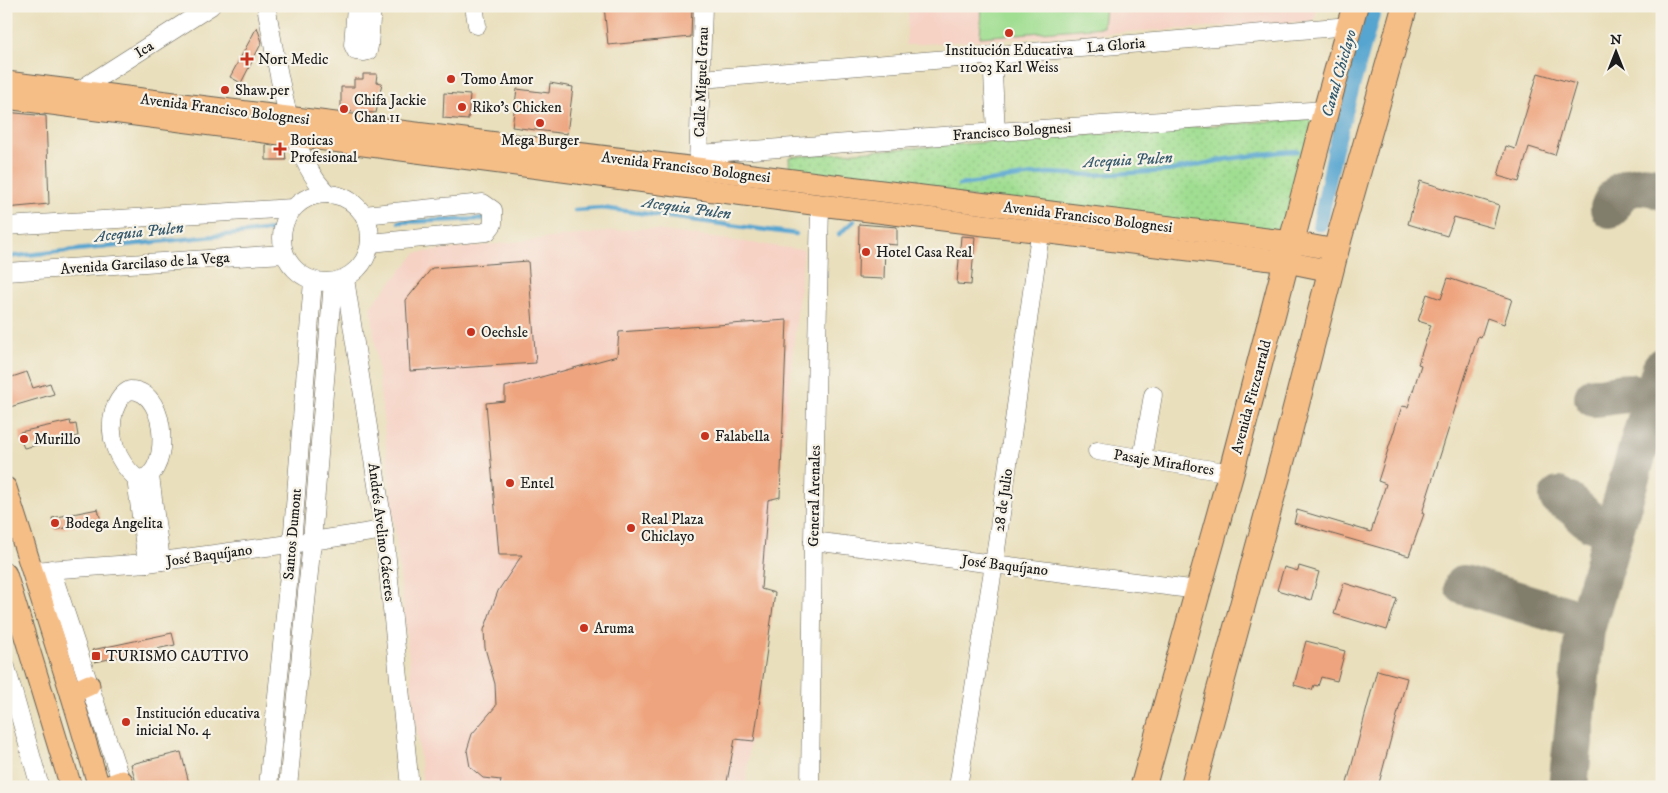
<svg xmlns="http://www.w3.org/2000/svg" width="1668" height="793" viewBox="0 0 1668 793" font-family="'IM FELL DW Pica',serif">
<style>
.built{fill:#f6d2c5}
.grass{fill:#a0de92;stroke:#5e7d57}
.park{fill:url(#park-dots);stroke:#5e7d57}
.lines{fill:none;stroke-linecap:round;stroke-linejoin:round}
.stream{stroke:#57a5d0;stroke-width:4.5}
.canal{stroke:#57a5d0;stroke-width:15}
.taxiway{stroke:#827e6c;stroke-width:40}
.building{fill:#eea47e}
.minor-casing{stroke:#646054;stroke-width:19}
.major-casing{stroke:#646054;stroke-width:23}
.highway-casing{stroke:#646054;stroke-width:27}
.minor{stroke:#fff;stroke-width:18}
.major{stroke:#f6be87;stroke-width:21}
.highway{stroke:#f6be87;stroke-width:25}
.poi-dot{fill:#c8321e;stroke:#f7f3e8;stroke-width:2}
.labels{text-anchor:middle;stroke-width:4.5;stroke-linejoin:round;paint-order:stroke}
.street-label{font-size:15px;fill:#1c1c1c;stroke:#f7f3e8}
.poi-label{font-size:15px;fill:#1c1c1c;stroke:#f7f3e8;text-anchor:start}
.water-label{font-size:16px;font-style:italic;fill:#375a6d;stroke:#f7f3e8}
</style>
<defs>
<pattern id="park-dots" width="8" height="8" patternUnits="userSpaceOnUse" patternTransform="scale(1.25)"><rect width="8" height="8" fill="#a0de92"/><path d="M2 2h.1M6 6h.1" fill="none" stroke="#89be7d" stroke-width="1.8" stroke-linecap="round"/></pattern>
</defs>
<rect width="100%" height="100%" fill="#f7f3e8"/>
<filter id="ink" filterUnits="userSpaceOnUse"><feTurbulence type="fractalNoise" baseFrequency=".02" numOctaves="2"/><feDisplacementMap in="SourceGraphic" scale="10" xChannelSelector="R" yChannelSelector="G"/><feConvolveMatrix kernelMatrix="1 2 1 2 8 2 1 2 1" color-interpolation-filters="sRGB"/></filter>
<filter id="wash" filterUnits="userSpaceOnUse"><feTurbulence type="fractalNoise" baseFrequency=".0096" numOctaves="4" result="noise"/><feDisplacementMap in="SourceGraphic" scale="20" xChannelSelector="R" yChannelSelector="G"/><feGaussianBlur stdDeviation="1.12" result="paint"/><feColorMatrix in="noise" values="0 0 0 0 0 0 0 0 0 0 0 0 0 0 0 0 0 1.4 0 .05"/><feComposite in="paint" operator="in"/></filter>
<g filter="url(#wash)">
<rect width="100%" height="100%" fill="#e9dfbc"/>
<g class="built">
<polygon points="909,6 1318,6 1314,21 906,45"/>
<polygon points="641,228 804,250 745,787 423,787 371,306 416,253"/>
</g>
<polygon class="grass" points="982,6 1105,6 1103,27 980,37"/>
<polygon class="park" points="1314,118 1280,236 790,174 789,157"/>
<g class="lines">
<g class="stream">
<polyline points="1328,150 1335,150"/>
<polyline points="959,185 1048,173 1091,175 1168,171 1227,159 1280,152 1298,151"/>
<polyline points="575,210 602,208 796,234"/>
<polyline points="399,222 482,219"/>
<polyline points="839,234 854,221"/>
<polyline points="6,257 274,230"/>
</g>
<polyline class="canal" points="1320,224 1335,150 1375,6"/>
<g class="taxiway">
<path d="M1610,208C1618,186 1642,180 1662,190"/>
<path d="M1594,397C1609,398 1632,386 1644,400C1646,403 1648,408 1649,411"/>
<path d="M1559,497C1564,500 1569,502 1573,506C1588,518 1597,534 1617,519"/>
<polyline points="1464,585 1587,622"/>
<polyline points="1568,787 1585,629 1662,368"/>
</g>
</g>
<g id="blocks">
<g class="building">
<polygon points="604,6 692,6 691,37 608,45"/>
<polygon points="257,27 262,42 241,83 230,77"/>
<polygon points="1538,73 1576,84 1555,155 1529,147 1519,182 1498,176 1506,146 1515,149"/>
<polygon points="363,74 377,74 376,82 382,83 376,113 341,111 341,87 354,87 354,79 363,79"/>
<polygon points="550,83 573,87 567,134 512,127 517,89 549,93"/>
<polygon points="444,93 470,95 468,120 443,118"/>
<polygon points="6,112 46,116 49,204 6,208"/>
<polygon points="266,145 281,147 285,150 286,160 266,160"/>
<polygon points="1420,181 1499,205 1493,228 1454,217 1447,236 1408,224"/>
<polygon points="859,224 897,227 897,245 885,244 884,279 858,278"/>
<polygon points="961,236 975,237 971,285 957,284"/>
<polygon points="528,261 536,363 410,371 406,300 432,268"/>
<polygon points="1448,278 1512,299 1504,324 1487,318 1481,337 1478,336 1422,513 1424,514 1409,556 1294,523 1297,510 1371,532 1386,484 1378,481 1402,406 1408,407 1421,365 1418,364 1431,325 1418,321 1427,294 1441,299"/>
<polygon points="787,320 780,497 768,500 761,589 775,593 754,741 735,739 726,787 500,787 501,780 483,778 470,767 467,750 472,734 496,706 495,684 485,648 484,630 498,591 522,555 499,555 486,403 505,401 505,387 617,356 619,332"/>
<polygon points="27,372 33,388 50,383 54,394 10,407 6,393 6,379"/>
<polygon points="70,421 71,425 76,424 78,436 24,448 21,441 20,432"/>
<polygon points="98,509 101,521 55,530 52,518"/>
<polygon points="1299,566 1319,572 1311,600 1277,590 1284,567 1298,571"/>
<polygon points="1344,583 1397,599 1387,630 1334,614"/>
<polygon points="172,633 175,645 95,662 92,650"/>
<polygon points="1306,641 1345,651 1337,681 1321,677 1318,686 1314,685 1312,690 1294,685"/>
<polygon points="1377,670 1407,678 1378,787 1346,787"/>
<polygon points="181,752 190,787 137,787 131,764"/>
</g>
</g>
</g>
<g filter="url(#ink)">
<use href="#blocks" fill-opacity="0" stroke="#646054" stroke-width="1"/>
<g class="lines">
<g class="minor-casing">
<g id="minor">
<path d="M266,6C277,60 287,156 328,194"/>
<polyline points="356,6 353,45 356,51 364,52 368,51 369,46 372,6"/>
<polyline points="474,6 477,25"/>
<polyline points="992,55 996,132"/>
<polyline points="702,79 1350,26"/>
<polyline points="78,91 211,6"/>
<polyline points="699,154 996,132 1326,110"/>
<polyline points="698,165 703,6"/>
<circle cx="326" cy="238" r="44"/>
<polyline points="364,215 483,203 493,210 493,224 487,232 370,243"/>
<polyline points="6,226 293,208"/>
<polyline points="6,272 284,254"/>
<polyline points="345,279 384,530 410,787"/>
<path d="M130,390C172,390 170,486 136,478C117,461 107,436 114,411C117,402 121,394 130,390Z"/>
<polyline points="1097,451 1231,473"/>
<polyline points="1142,459 1153,395"/>
<polyline points="150,476 161,561"/>
<polyline points="136,478 147,563"/>
<polyline points="813,541 1198,590"/>
<polyline points="51,569 123,787"/>
<polyline points="32,571 147,563 312,541 384,530"/>
<polyline points="6,667 40,787"/>
<polyline points="268,787 292,544 313,281"/>
<polyline points="288,787 312,541 333,282"/>
<polyline points="810,787 813,541 820,205"/>
<polyline points="958,787 994,564 1042,220"/>
</g>
</g>
<g class="major-casing">
<g id="major">
<polyline points="6,82 1292,242 1336,250"/>
<polyline points="6,98 820,205 1287,262 1331,271"/>
<polyline points="6,488 71,693 99,787"/>
<polyline points="6,574 71,787"/>
<polyline points="71,693 89,685"/>
<polyline points="106,787 122,781"/>
</g>
</g>
<g class="highway-casing">
<g id="highway">
<polyline points="1143,787 1231,473 1326,110 1355,6"/>
<polyline points="1193,787 1285,449 1340,235 1405,6"/>
</g>
</g>
<use href="#minor" class="minor"/>
<use href="#major" class="major"/>
<use href="#highway" class="highway"/>
</g>
</g>
<g class="poi-dot">
<circle cx="1009" cy="33" r="5"/>
<path d="M244.5 51.5h5v5h5v5h-5v5h-5v-5h-5v-5h5z"/>
<circle cx="451" cy="79" r="5"/>
<circle cx="225" cy="90" r="5"/>
<circle cx="462" cy="107" r="5"/>
<circle cx="344" cy="109" r="5"/>
<circle cx="540" cy="123" r="5"/>
<path d="M277.5 141.5h5v5h5v5h-5v5h-5v-5h-5v-5h5z"/>
<circle cx="866" cy="252" r="5"/>
<circle cx="471" cy="332" r="5"/>
<circle cx="705" cy="436" r="5"/>
<circle cx="24" cy="439" r="5"/>
<circle cx="510" cy="483" r="5"/>
<circle cx="55" cy="523" r="5"/>
<circle cx="631" cy="528" r="5"/>
<circle cx="584" cy="628" r="5"/>
<rect x="91" y="651" width="10" height="10" rx="2.5"/>
<circle cx="126" cy="722" r="5"/>
</g>
<g class="labels">
<g class="street-label">
<text transform="translate(1116 45) rotate(-5)" y="5">La Gloria</text>
<text transform="translate(144 49) rotate(-32)" y="5">Ica</text>
<text transform="translate(701 82) rotate(-88)" y="5">Calle Miguel Grau</text>
<text transform="translate(225 109) rotate(7)" y="5">Avenida Francisco Bolognesi</text>
<text transform="translate(1012 131) rotate(-4)" y="5">Francisco Bolognesi</text>
<text transform="translate(686 167) rotate(7)" y="5">Avenida Francisco Bolognesi</text>
<text transform="translate(1088 217) rotate(7)" y="5">Avenida Francisco Bolognesi</text>
<text transform="translate(145 263) rotate(-4)" y="5">Avenida Garcilaso de la Vega</text>
<text transform="translate(1251 397) rotate(-75)" y="5">Avenida Fitzcarrald</text>
<text transform="translate(1164 462) rotate(9)" y="5">Pasaje Miraflores</text>
<text transform="translate(814 496) rotate(-89)" y="5">General Arenales</text>
<text transform="translate(1003 500) rotate(-82)" y="5">28 de Julio</text>
<text transform="translate(382 532) rotate(83)" y="5">Andrés Avelino Cáceres</text>
<text transform="translate(292 534) rotate(-85)" y="5">Santos Dumont</text>
<text transform="translate(209 555) rotate(-8)" y="5">José Baquíjano</text>
<text transform="translate(1005 565) rotate(7)" y="5">José Baquíjano</text>
</g>
<g class="poi-label">
<text x="1009" y="55" text-anchor="middle">Institución Educativa<tspan x="1009" dy="17">11003 Karl Weiss</tspan></text>
<text x="258" y="64">Nort Medic</text>
<text x="461" y="84">Tomo Amor</text>
<text x="235" y="95">Shaw.per</text>
<text x="354" y="105">Chifa Jackie<tspan x="354" dy="17">Chan 11</tspan></text>
<text x="472" y="112">Riko's Chicken</text>
<text x="290" y="145">Boticas<tspan x="290" dy="17">Profesional</tspan></text>
<text x="540" y="145" text-anchor="middle">Mega Burger</text>
<text x="876" y="257">Hotel Casa Real</text>
<text x="481" y="337">Oechsle</text>
<text x="715" y="441">Falabella</text>
<text x="34" y="444">Murillo</text>
<text x="520" y="488">Entel</text>
<text x="641" y="524">Real Plaza<tspan x="641" dy="17">Chiclayo</tspan></text>
<text x="65" y="528">Bodega Angelita</text>
<text x="594" y="633">Aruma</text>
<text x="106" y="661">TURISMO CAUTIVO</text>
<text x="136" y="718">Institución educativa<tspan x="136" dy="17">inicial No. 4</tspan></text>
</g>
<g class="water-label">
<text transform="translate(1338 73) rotate(-74)" y="6">Canal Chiclayo</text>
<text transform="translate(1128 159) rotate(-3)" y="6">Acequia Pulen</text>
<text transform="translate(687 207) rotate(8)" y="6">Acequia Pulen</text>
<text transform="translate(139 231) rotate(-6)" y="6">Acequia Pulen</text>
</g>
</g>
<rect width="1668" height="793" fill="none" stroke="#f7f3e8" stroke-width="25"/>
<g transform="translate(1616 52)" stroke="#f7f3e8" stroke-width="4" paint-order="stroke">
<path d="M0-4L9 19L0 12L-9 19Z" fill="#1c1c1c"/>
<text y="-8" font-size="14" font-weight="bold" text-anchor="middle" fill="#1c1c1c">N</text>
</g>
</svg>
